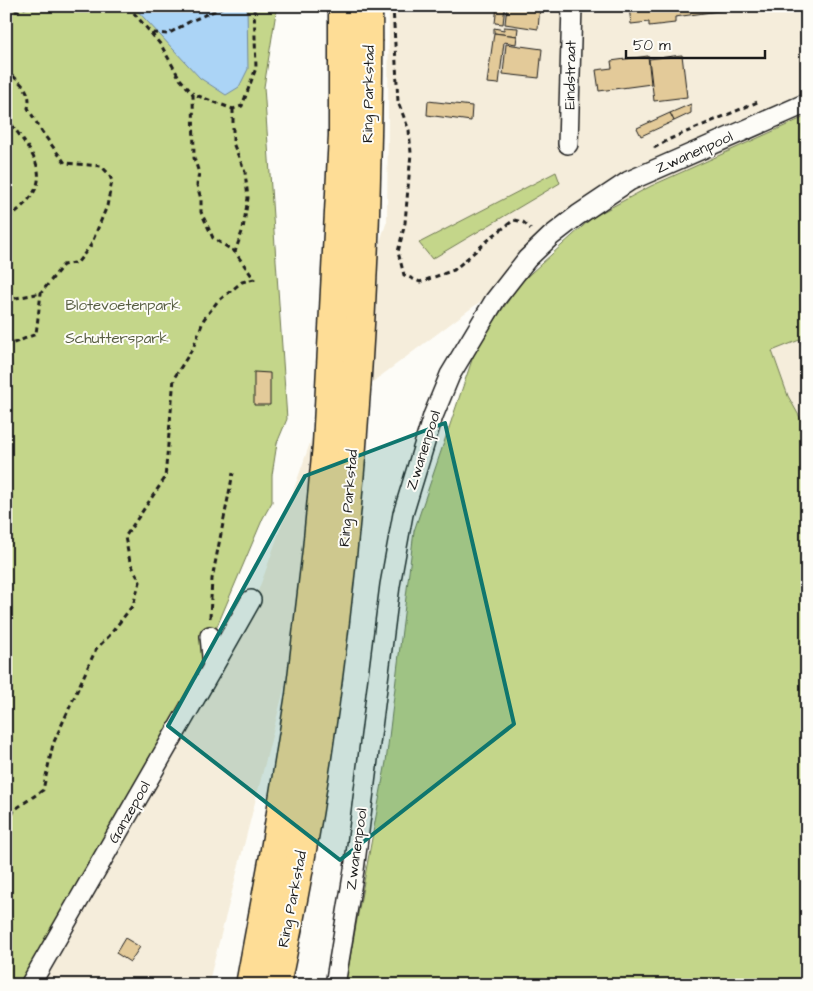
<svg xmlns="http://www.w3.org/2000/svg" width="813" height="991" viewBox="0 0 813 991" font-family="'Architects Daughter',sans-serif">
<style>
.built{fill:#f5eddb}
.green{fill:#c4d68a;stroke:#707953}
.water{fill:#abd4f6;stroke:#728a9f}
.building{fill:#e3ca99;stroke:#1c1c1c}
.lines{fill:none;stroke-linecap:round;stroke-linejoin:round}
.minor-casing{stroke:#1c1c1c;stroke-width:22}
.highway-casing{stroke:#1c1c1c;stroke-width:31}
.path{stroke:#1c1c1c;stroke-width:3;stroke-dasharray:5 4;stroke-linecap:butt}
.minor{stroke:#fdfcf7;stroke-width:19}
.highway{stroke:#fedd96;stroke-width:28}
.marked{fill:#0f766e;fill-opacity:0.2;stroke:#0f766e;stroke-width:4;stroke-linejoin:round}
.labels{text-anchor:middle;stroke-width:4;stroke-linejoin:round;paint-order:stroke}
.street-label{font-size:15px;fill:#1c1c1c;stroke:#fdfcf7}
.park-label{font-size:15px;fill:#575d42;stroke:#fdfcf7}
</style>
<rect width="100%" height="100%" fill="#fdfcf7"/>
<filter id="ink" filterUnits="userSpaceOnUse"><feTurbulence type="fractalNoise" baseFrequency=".02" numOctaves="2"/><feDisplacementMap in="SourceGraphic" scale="10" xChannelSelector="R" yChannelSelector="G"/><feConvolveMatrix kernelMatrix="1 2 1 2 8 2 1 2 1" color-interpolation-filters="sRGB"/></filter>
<g filter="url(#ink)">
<g class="built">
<polygon points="389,6 807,6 807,116 651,186 593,217 366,387 290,666 208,985 35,985 193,683 258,591 267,567 387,221"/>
<polygon points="807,337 807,430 788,396 772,351"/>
</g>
<g class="green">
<polygon points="6,6 277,6 264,87 287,419 277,443 272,475 272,502 263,518 193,683 22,985 6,985"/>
<polygon points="807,116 807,337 772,351 788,396 807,430 807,985 345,985 386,762 414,531 476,348 521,282 593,217 651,186"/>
<polygon points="556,172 560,183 432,259 419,243"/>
</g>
<polygon class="water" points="133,6 247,6 248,69 239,87 226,95 200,78"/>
<g class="building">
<polygon points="497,6 505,6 503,24 495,23"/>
<polygon points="507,6 540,6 538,29 505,24"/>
<polygon points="629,6 755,6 675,17 675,23 649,26 649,22 631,24"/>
<polygon points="504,27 518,28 517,36 494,33 494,28 504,30"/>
<polygon points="494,33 517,36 516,44 504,42 499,84 487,83"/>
<polygon points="506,44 542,49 539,78 503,74"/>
<polygon points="682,55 687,97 654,101 649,59"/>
<polygon points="648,56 651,84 599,91 596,70 612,68 611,61"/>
<polygon points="428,101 472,106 471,121 427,115"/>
<polygon points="691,104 691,113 674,121 670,113"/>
<polygon points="670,113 674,121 641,136 637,128"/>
<polygon points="254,372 270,373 270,405 254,405"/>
<polygon points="125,938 140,947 130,962 116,953"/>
</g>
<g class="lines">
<g class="minor-casing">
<g id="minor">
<polyline points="568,144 572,6"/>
<polyline points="213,667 251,600"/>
<polyline points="30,985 213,667 210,636"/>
<polyline points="335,985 354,870 390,585 403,514 433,416 450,375 495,300 527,259 551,236 578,215 629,181 807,103"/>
</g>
</g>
<g class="highway-casing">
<g id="highway">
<polyline points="250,985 274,856 300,695 317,550 327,445 343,135 343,6"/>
<path d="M276,985C330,731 356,473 365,214C367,145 369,76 368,6"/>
</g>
</g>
<g class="path">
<polyline points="128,6 161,45 180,79 193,94"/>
<polyline points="393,6 398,102 409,130 411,153 405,223 398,252 404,275 420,282 454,270 494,235 514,220 523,222 531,229"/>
<polyline points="6,12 18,11 28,6"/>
<polyline points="153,33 168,34 189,22 225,6"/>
<path d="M6,70C18,81 33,90 28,108L42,132L65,163L101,166L109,174L112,181L107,206L91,245L78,262L63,265L41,293L36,334L9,345L6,348"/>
<polyline points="233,109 233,143 245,172 248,198 243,229 235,252"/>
<path d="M6,117C37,159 60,182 6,219"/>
<polyline points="654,148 670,139 760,101"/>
<polyline points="6,300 41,293"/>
<polyline points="210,618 212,579 233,473"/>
<polyline points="6,832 14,810 43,790 53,744 96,649 109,636 133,605 140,582 130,562 125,537 165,478 174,378 193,348 204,319 217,302 242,282 254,279 235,252 213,238 201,212 201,199 197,185 199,173 194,158 193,94 233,109 242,106 256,68 254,6"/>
</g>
<use href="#minor" class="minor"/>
<use href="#highway" class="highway"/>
</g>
</g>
<path class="marked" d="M445,423L514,724L340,860L168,726L305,476Z"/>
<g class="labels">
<g class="street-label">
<text transform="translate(570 75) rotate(-89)" y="5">Eindstraat</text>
<text transform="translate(368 94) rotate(-89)" y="5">Ring Parkstad</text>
<text transform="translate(694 152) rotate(-24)" y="5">Zwanenpool</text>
<text transform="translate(423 450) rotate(-72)" y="5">Zwanenpool</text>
<text transform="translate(348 498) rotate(-85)" y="5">Ring Parkstad</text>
<text transform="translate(129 812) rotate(-60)" y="5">Ganzepool</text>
<text transform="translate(356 849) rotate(-82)" y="5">Zwanenpool</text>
<text transform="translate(292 899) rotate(-79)" y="5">Ring Parkstad</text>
</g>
<g class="park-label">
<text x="123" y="310">Blotevoetenpark</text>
<text x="117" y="343">Schutterspark</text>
</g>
</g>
<rect width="813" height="991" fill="none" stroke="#fdfcf7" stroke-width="25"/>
<rect x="12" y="12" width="788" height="966" fill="none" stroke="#1c1c1c" stroke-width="2" filter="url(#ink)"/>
<path d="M626 50v8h139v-8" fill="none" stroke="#1c1c1c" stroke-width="2.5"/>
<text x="633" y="50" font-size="15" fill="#1c1c1c" stroke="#fdfcf7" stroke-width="4" paint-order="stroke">50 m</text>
</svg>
